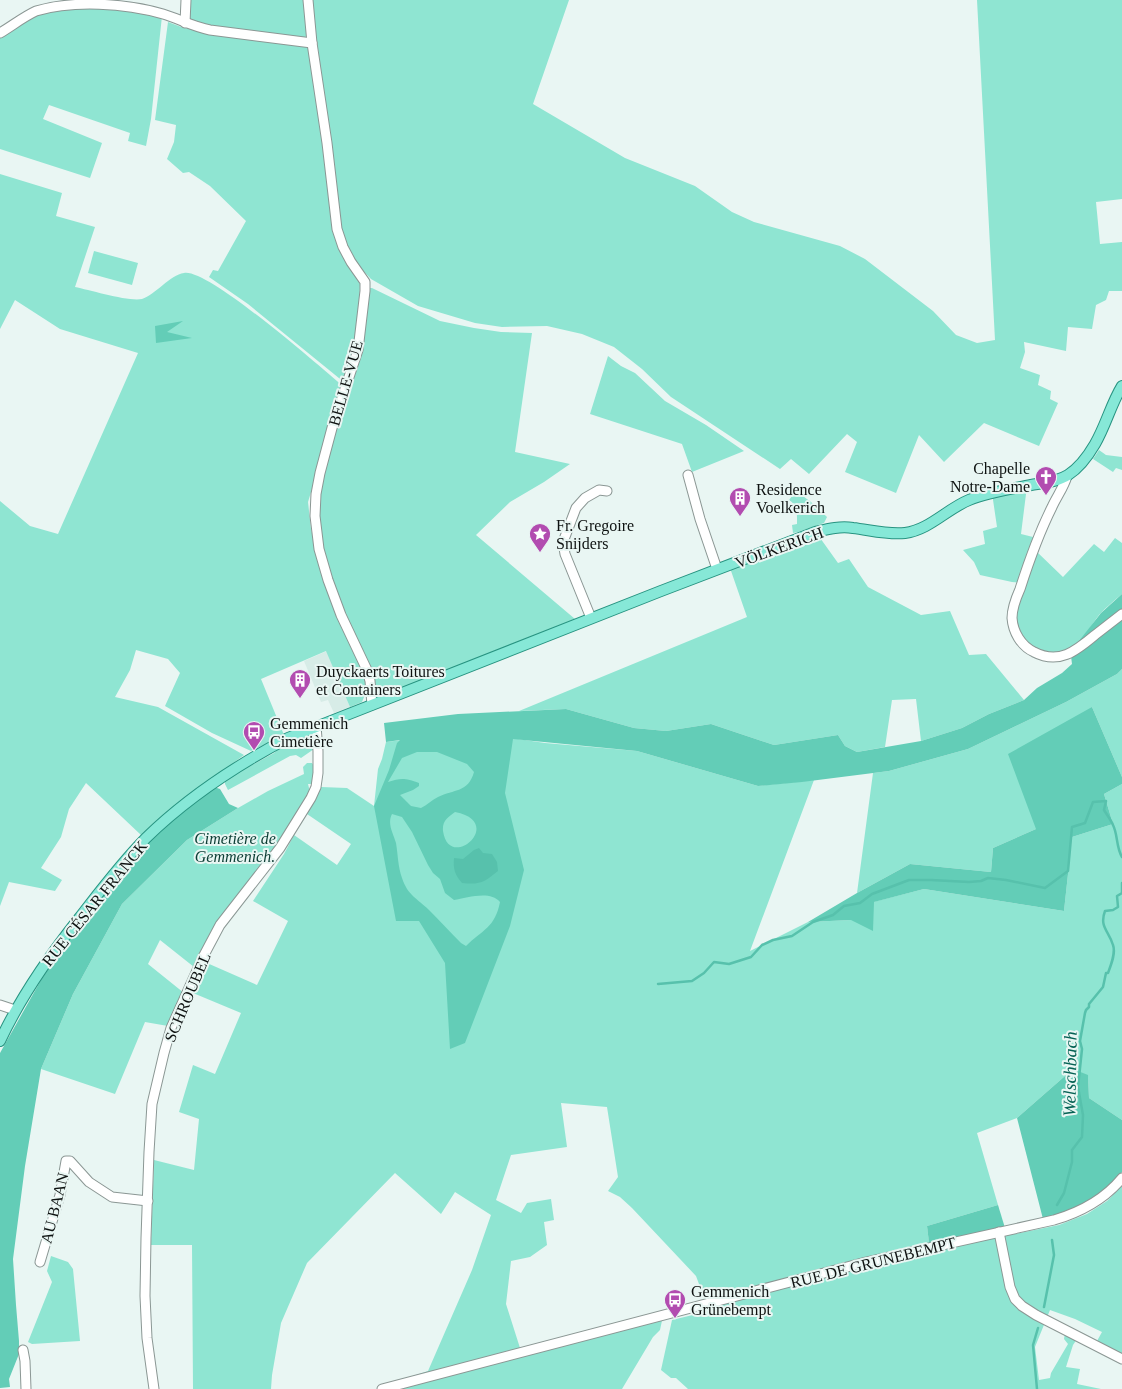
<svg xmlns="http://www.w3.org/2000/svg" width="1122" height="1389" viewBox="0 0 1122 1389" font-family="'Times New Roman',serif">
<style>
.built{fill:#d7ece7}
.green{fill:#8fe5d2}
.forest{fill:#63cdb7;fill-rule:evenodd}
.water{fill:#57c1ac}
.lines{fill:none;stroke-linecap:round;stroke-linejoin:round}
.stream{stroke:#57c1ac;stroke-width:2.5}
.minor-casing{stroke:#8b9794;stroke-width:11}
.major-casing{stroke:#279380;stroke-width:12}
.minor{stroke:#fff;stroke-width:9}
.major{stroke:#86e8d7;stroke-width:10}
.labels{text-anchor:middle;stroke-width:4;stroke-linejoin:round;paint-order:stroke}
.street-label{font-size:16px;fill:#0e1211;stroke:#e9f6f3}
.poi-label{font-size:16px;fill:#0e1211;stroke:#e9f6f3;text-anchor:start}
.park-label{font-size:16px;font-style:italic;fill:#0b3d34;stroke:#e9f6f3}
.water-label{font-size:18px;font-style:italic;fill:#056254;stroke:#e9f6f3}
</style>
<rect width="100%" height="100%" fill="#e9f6f3"/>
<polygon class="built" points="327,651 350,707 334,713 328,700 321,702 304,661"/>
<g class="green">
<polygon points="189,0 305,0 307,35 304,39 197,25 188,22"/>
<polygon points="311,0 569,0 533,104 625,158 695,186 732,212 754,222 840,246 865,259 933,311 956,335 977,343 995,340 977,0 1122,0 1122,199 1096,202 1100,244 1122,242 1122,291 1109,291 1106,300 1096,305 1092,329 1068,327 1066,351 1024,342 1025,352 1020,368 1040,375 1038,385 1051,391 1050,399 1058,403 1039,446 984,423 944,462 919,435 896,493 845,472 857,442 847,434 809,474 791,459 780,469 671,397 642,369 614,347 582,334 547,326 502,327 475,323 418,306 371,279 352,259 341,227 317,41 315,38"/>
<polygon points="102,4 162,16 151,119 146,146 128,141 130,133 49,105 43,119 102,143 90,178 0,149 0,37 35,14"/>
<polygon points="168,22 184,28 311,47 340,250 360,284 359,326 354,356 345,383 248,304 209,277 213,270 218,271 246,221 210,186 189,172 183,173 167,159 174,142 176,125 155,120"/>
<path d="M0,174L62,193L56,216L95,227L75,287C90,290 129,302 142,299C155,295 170,275 184,273C208,268 320,367 343,386L308,502L311,529L323,577L359,663L366,683V692L362,702L350,707L326,651L261,679L284,735L251,751L212,733L165,706L180,673L168,659L136,650L130,670L115,697L158,707L244,755L172,809L141,835L86,783L69,809L61,837L41,868L62,880L55,891L9,882L0,906V501L30,526L58,534L138,353L60,329L15,300L0,329Z"/>
<polygon points="94,251 138,263 132,285 88,273"/>
<polygon points="370,288 372,288 440,321 474,328 501,332 532,333 515,452 570,464 544,482 510,502 476,535 575,619 376,698 344,616 327,564 320,533 319,489 333,433 361,350"/>
<polygon points="608,356 621,366 635,373 665,401 706,425 744,451 692,472 682,444 590,414"/>
<polygon points="1099,450 1106,455 1122,457 1122,470 1116,468 1113,472 1093,459"/>
<path d="M1027,486L1021,534L1041,539L1036,551L1063,577L1094,544L1104,552L1115,538L1122,543V594C1114,601 1106,607 1099,615C1092,624 1084,638 1076,646C1056,663 1023,649 1017,624C1014,612 1021,595 1025,583L1012,582L980,575L974,562L963,550L985,544L983,531L997,527L992,493Z"/>
<path d="M796,491L811,502L827,517L824,523L798,532L793,533L792,525L797,524C797,515 798,505 789,500Z"/>
<polygon points="818,535 838,563 849,559 868,587 921,615 950,611 969,655 986,654 1024,700 989,714 962,728 921,741 916,699 892,700 885,747 857,752 845,746 838,735 774,745 711,724 666,731 634,728 566,709 519,711 747,617 730,568"/>
<polygon points="1122,669 1122,777 1092,707 1036,829 993,848 991,872 910,864 857,893 873,773 889,771 968,749 1066,702 1117,674"/>
<polygon points="485,734 545,743 637,751 758,786 814,780 750,951 808,922 851,920 873,902 924,889 1064,911 1072,837 1113,824 1104,794 1122,784 1122,1120 1089,1098 1088,1076 1073,1069 1017,1118 977,1133 998,1205 927,1226 929,1243 950,1238 1005,1236 1059,1225 1087,1214 1107,1201 1122,1186 1122,1355 1097,1341 1102,1332 1075,1319 1050,1310 1035,1347 1039,1380 1050,1378 1051,1373 1068,1344 1064,1339 1065,1333 1077,1339 1073,1345 1066,1367 1080,1369 1077,1384 1101,1389 688,1389 676,1378 671,1378 661,1370 672,1320 701,1313 705,1300 696,1276 632,1208 620,1197 608,1191 618,1177 607,1107 561,1103 567,1147 511,1155 496,1200 521,1213 527,1203 551,1199 554,1220 544,1222 547,1245 530,1257 511,1261 506,1304 520,1348 664,1311 660,1330 653,1337 622,1389 403,1389 401,1380 428,1371 472,1270 491,1215 455,1192 441,1214 395,1173 307,1263 281,1323 272,1375 271,1389 193,1389 192,1245 151,1245 154,1160 194,1170 199,1119 179,1112 193,1065 215,1074 241,1013 193,993 207,963 257,985 288,921 253,901 284,854 294,835 337,865 351,844 307,814 321,787 347,788 374,806 378,769 382,759 386,742 402,740"/>
<polygon points="309,735 314,742 314,749 301,758 296,755 290,756 228,790 225,784 225,781 236,772 256,763 274,753 285,743"/>
<path d="M307,763H312L315,768L313,784H308L310,792C293,819 276,846 258,872C251,881 243,890 235,898C219,919 203,942 194,967L160,940L148,964L184,993L168,1026L145,1022L115,1094L41,1069L73,994L122,904L187,840L238,808L268,791L304,774L303,767Z"/>
<polygon points="51,1256 68,1262 73,1269 80,1341 32,1344 28,1342 52,1282 47,1271"/>
</g>
<g class="forest">
<polygon points="183,321 167,332 192,338 156,343 155,326"/>
<path d="M1122,594V669L1117,674L1066,702L968,749L889,771L802,782L758,786L637,751L513,739L505,793L524,870L510,926L465,1043L450,1049L445,963L419,921H396L374,806L389,770L397,743L400,740L386,742L384,723L458,714L566,709L634,728L666,731L711,724L774,745L838,735L845,746L857,752L921,741L962,728L989,714L1024,700L1037,688L1062,673L1072,664L1070,648L1075,646L1101,613ZM417,752H437L467,764L474,772C468,793 454,789 438,797C432,800 427,805 421,808L411,806L400,795L413,790L419,786V783C405,778 401,778 388,782L402,758ZM455,812C507,822 449,873 443,831C442,821 448,817 455,812ZM392,814L402,817L412,832L428,865L433,873L440,879L445,893L454,900C467,898 490,890 500,902C495,928 482,930 466,946L461,943C450,932 440,921 429,910C417,898 408,896 402,878C398,867 398,855 396,843C393,833 387,824 392,814Z"/>
<polygon points="1092,707 1122,777 1122,784 1104,794 1113,824 1072,837 1064,911 924,889 874,902 873,931 851,920 808,922 857,893 910,864 991,872 993,848 1036,829 1008,754"/>
<polygon points="214,787 220,789 229,804 238,808 187,840 122,904 73,994 41,1069 25,1166 13,1259 16,1305 19,1341 19,1354 9,1379 10,1387 0,1388 0,1053 41,980 70,937 119,875 135,855 171,820"/>
<polygon points="1073,1069 1088,1075 1089,1098 1122,1120 1122,1172 1117,1179 1105,1192 1088,1203 1068,1212 1043,1219 1017,1118"/>
<polygon points="998,1205 1005,1228 929,1243 927,1226"/>
</g>
<path class="water" d="M479,848L483,853L492,854L497,862L498,871C484,882 481,885 462,883C455,875 453,869 454,858L463,859L474,850Z"/>
<g class="lines">
<g class="stream">
<path d="M658,984L692,981L704,973L714,962L729,964L751,957L762,945L773,940L792,936L813,922L833,915L844,906L860,903L872,894L909,880H931L969,882L981,881L988,878L1006,880L1045,888L1068,871L1072,827L1085,823L1093,802L1106,801L1104,810C1107,815 1111,820 1113,825C1118,835 1116,847 1122,857"/>
<path d="M1057,1205L1064,1193L1072,1162V1150L1082,1137L1083,1115L1078,1087L1082,1049L1080,1041L1085,1013L1086,1010L1089,1007V1004L1103,987L1106,973H1108C1111,965 1116,953 1113,945C1109,931 1099,927 1105,911L1113,910L1118,907L1117,896L1122,893V883"/>
<polyline points="1044,1307 1054,1255 1052,1240"/>
<polyline points="1037,1389 1033,1345 1038,1328"/>
</g>
<g class="minor-casing">
<g id="minor">
<polyline points="308,0 312,43 327,143 337,229 343,247 351,262 365,282 365,291 358,350 332,428 320,473 316,494 315,516 319,549 328,580 341,615 367,670 370,681 372,705"/>
<polyline points="185,23 186,0"/>
<path d="M0,33C12,26 23,17 36,11C73,0 125,3 163,14C179,19 194,27 210,30L312,43"/>
<polyline points="688,475 700,519 717,569"/>
<path d="M1067,476C1064,487 1057,496 1052,507C1039,533 1029,561 1020,589C1016,598 1012,608 1012,618C1013,632 1021,646 1034,652C1059,665 1076,651 1095,635C1104,628 1113,621 1122,614"/>
<polyline points="591,618 565,554 563,542 576,508 585,498 599,490 607,491"/>
<polyline points="0,1005 15,1010"/>
<polyline points="999,1232 1010,1287 1015,1299 1022,1306 1036,1315 1122,1359"/>
<polyline points="40,1262 60,1195 66,1161 70,1161 89,1182 112,1197 148,1201"/>
<polyline points="23,1350 25,1361 26,1389"/>
<polyline points="154,1389 147,1338 145,1296 146,1238 149,1152 152,1104 164,1053 171,1028 203,957 220,925 280,848 311,798 316,787 318,773 318,751 316,726"/>
<path d="M382,1389L866,1262L1054,1220C1081,1212 1104,1200 1122,1178"/>
</g>
</g>
<g class="major-casing">
<path id="major" d="M0,1041C21,996 49,956 80,917C101,890 122,862 146,838C187,798 237,765 288,738L661,591L815,532C828,529 840,526 853,528C870,530 888,535 905,533C929,530 947,509 969,500C989,492 1011,489 1031,485C1043,483 1057,482 1068,475C1079,468 1088,456 1095,444C1106,425 1111,404 1122,386"/>
</g>
<use href="#minor" class="minor"/>
<use href="#major" class="major"/>
</g>
<defs>
<g id="church-pin" transform="scale(1.125)"><path d="M0 17L-7.5 6A9.5 9.5 0 1 1 7.5 6Z" fill="#b24cb0" stroke="#e9f6f3"/><path d="M-1.2-6h2.4v3.5h3.3v2.4h-3.3V6h-2.4V-.1h-3.3v-2.4h3.3Z" fill="#fff"/></g>
<g id="building-pin" transform="scale(1.125)"><path d="M0 17L-7.5 6A9.5 9.5 0 1 1 7.5 6Z" fill="#b24cb0" stroke="#e9f6f3"/><path d="M-4-6H4V6H1V3H-1V6H-4ZM-2.5-4.3h1.7v1.8h-1.7ZM.8-4.3h1.7v1.8H.8ZM-2.5-1h1.7V.8h-1.7ZM.8-1h1.7V.8H.8Z" fill="#fff"/></g>
<g id="sight-pin" transform="scale(1.125)"><path d="M0 17L-7.5 6A9.5 9.5 0 1 1 7.5 6Z" fill="#b24cb0" stroke="#e9f6f3"/><path d="M0-6L1.8-2.2L6-1.7L2.9 1.2L3.7 5.4L0 3.3L-3.7 5.4L-2.9 1.2L-6-1.7L-1.8-2.2Z" fill="#fff"/></g>
<g id="bus-pin" transform="scale(1.125)"><path d="M0 17L-7.5 6A9.5 9.5 0 1 1 7.5 6Z" fill="#b24cb0" stroke="#e9f6f3"/><path d="M-5-6H5V4H4V6H2V4H-2V6H-4V4H-5ZM-3.5-4V0h7V-4ZM-3.5 1.2v1.5H-2V1.2ZM2 1.2v1.5H3.5V1.2Z" fill="#fff"/></g>
</defs>
<g fill-rule="evenodd">
<use href="#church-pin" x="1046" y="477"/>
<use href="#building-pin" x="740" y="498"/>
<use href="#sight-pin" x="540" y="534"/>
<use href="#building-pin" x="300" y="680"/>
<use href="#bus-pin" x="254" y="732"/>
<use href="#bus-pin" x="675" y="1300"/>
</g>
<g class="labels">
<g class="street-label">
<text transform="translate(345 383) rotate(-74)" y="6">BELLE-VUE</text>
<text transform="translate(779 547) rotate(-20)" y="6">VÖLKERICH</text>
<text transform="translate(94 903) rotate(-51)" y="6">RUE CÉSAR FRANCK</text>
<text transform="translate(187 997) rotate(-67)" y="6">SCHROUBEL</text>
<text transform="translate(54 1208) rotate(-76)" y="6">AU BAAN</text>
<text transform="translate(873 1262) rotate(-14)" y="6">RUE DE GRUNEBEMPT</text>
</g>
<g class="poi-label">
<text x="1030" y="474" text-anchor="end">Chapelle<tspan x="1030" dy="18">Notre-Dame</tspan></text>
<text x="756" y="495">Residence<tspan x="756" dy="18">Voelkerich</tspan></text>
<text x="556" y="531">Fr. Gregoire<tspan x="556" dy="18">Snijders</tspan></text>
<text x="316" y="677">Duyckaerts Toitures<tspan x="316" dy="18">et Containers</tspan></text>
<text x="270" y="729">Gemmenich<tspan x="270" dy="18">Cimetière</tspan></text>
<text x="691" y="1297">Gemmenich<tspan x="691" dy="18">Grünebempt</tspan></text>
</g>
<g class="park-label">
<text x="235" y="844">Cimetière de<tspan x="235" dy="18">Gemmenich.</tspan></text>
</g>
<g class="water-label">
<text transform="translate(1070 1074) rotate(-89)" y="6">Welschbach</text>
</g>
</g>
</svg>
